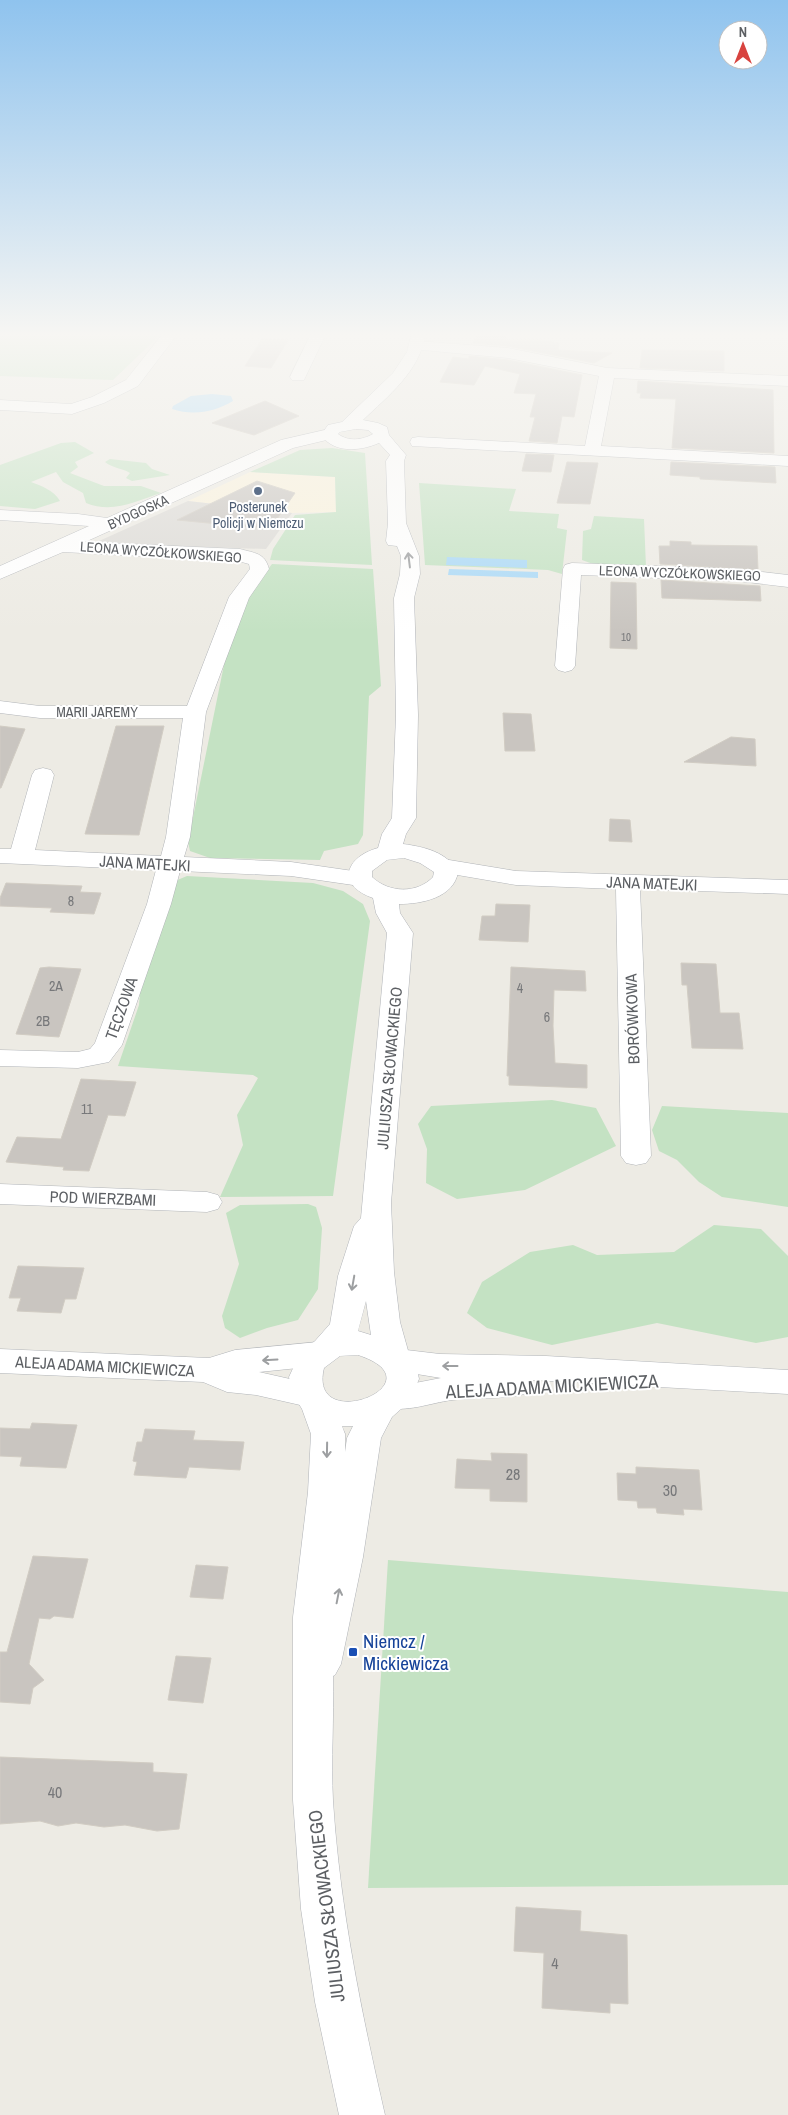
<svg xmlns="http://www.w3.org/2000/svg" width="788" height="2115" viewBox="0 0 788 2115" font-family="'Archivo Narrow',sans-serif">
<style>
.commercial{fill:#faf2dc}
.industrial{fill:#dcdad6}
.green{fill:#c4e2c3}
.water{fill:#aad9f7}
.building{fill:#c9c5c0;stroke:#d1ccc3}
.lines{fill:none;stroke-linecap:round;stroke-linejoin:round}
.street-casing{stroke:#b1b4b8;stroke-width:1}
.secondary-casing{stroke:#b0b3b8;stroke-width:1}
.street{fill:#fff;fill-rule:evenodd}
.secondary{fill:#fff;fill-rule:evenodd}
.oneway{stroke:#9d9fa1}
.service-dot{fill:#5c6f8a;stroke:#fff;stroke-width:2}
.transit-dot{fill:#1a4fb4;stroke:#fff;stroke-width:2}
.labels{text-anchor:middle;stroke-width:4;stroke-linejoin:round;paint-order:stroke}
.far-number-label{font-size:11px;fill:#77787a}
.far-service-label{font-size:14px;fill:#4e5e75;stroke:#fff}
.far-street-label{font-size:14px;fill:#5c5f63;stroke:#fff}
.number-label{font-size:14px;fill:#77787a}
.street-label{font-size:16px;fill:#5c5f63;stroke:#fff}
.near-number-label{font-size:16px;fill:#77787a}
.near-street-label{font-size:19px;fill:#5c5f63;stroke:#fff}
.near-transit-label{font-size:19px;fill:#164399;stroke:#fff;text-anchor:start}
</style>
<rect width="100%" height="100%" fill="#edebe4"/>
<polygon class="commercial" points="250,472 335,477 336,512 292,513 188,501"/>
<polygon class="industrial" points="188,501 292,513 266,549 110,544 99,541"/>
<g class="green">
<polygon points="0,336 159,336 113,380 0,376"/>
<path d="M75,442L94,453L75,462L78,467L70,473L104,486H141L161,493C136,501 113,514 86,503L83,493L63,482L56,472L31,482C41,486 54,490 60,501L35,509L0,506V465L61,443Z"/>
<polygon points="332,448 365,453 372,565 270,560 273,549 295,515 336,512 335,477 250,472 300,450"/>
<path d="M110,459L146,463L152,469L170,475L132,481L126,478L130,473C122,468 112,468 105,462Z"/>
<polygon points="419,483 516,489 509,511 559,514 557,528 567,530 562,574 548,570 425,565"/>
<polygon points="594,516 644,519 646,567 593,564 582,560 583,531 591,529"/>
<polygon points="272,564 373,569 381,686 369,696 363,835 358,844 324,851 320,860 210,858 190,851 188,842 226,655 246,597"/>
<polygon points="187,876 313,883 343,891 363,904 370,921 333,1196 220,1197 243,1145 237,1115 258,1078 253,1075 118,1066 139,1005 142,970 175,881"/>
<polygon points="552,1100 596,1108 616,1146 525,1190 457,1199 426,1183 427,1149 418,1124 431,1106"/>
<polygon points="662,1106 788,1113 788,1207 722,1197 699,1182 677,1160 659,1151 652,1130"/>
<polygon points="308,1204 316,1207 322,1228 318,1289 298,1320 267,1328 240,1338 225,1328 222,1316 239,1264 226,1213 240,1205"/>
<polygon points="714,1225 761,1229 788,1256 788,1337 756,1343 657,1323 552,1345 487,1328 467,1313 482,1282 530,1252 573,1245 597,1255 674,1252"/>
<polygon points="388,1560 788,1592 788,1885 368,1888"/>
</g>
<g class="water">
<path d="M212,394L231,396L233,401C215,412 193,416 172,409L173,406L191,396Z"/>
<polygon points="447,557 527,560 527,568 446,565"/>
<polygon points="449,569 538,572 538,578 448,575"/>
</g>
<g class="building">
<polygon points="476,336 506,336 505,340 540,340 559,343 558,350 612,353 594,363 508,346 473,343"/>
<polygon points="262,339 288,340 271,368 245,366"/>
<polygon points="642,350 724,351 724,371 640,368"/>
<polygon points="469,356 508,360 582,375 574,417 562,416 557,443 529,441 535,417 530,417 536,394 514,393 520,374 485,366 474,385 440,382 453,357 469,359"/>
<polygon points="638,381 773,390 774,453 672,448 676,399 640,398 641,393 637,393"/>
<polygon points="265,401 299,416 254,435 212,423"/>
<polygon points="526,454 554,455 551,472 522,471"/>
<polygon points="567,462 598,463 590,504 557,503"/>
<polygon points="671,462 775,467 776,483 700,479 700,477 670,475"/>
<polygon points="257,481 295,493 270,529 177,520"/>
<polygon points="670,541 691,542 691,545 757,546 758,570 660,564 659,546 670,546"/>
<polygon points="661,580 760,586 761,601 662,598"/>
<polygon points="611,582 636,583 637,649 610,648"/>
<polygon points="503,713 531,714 535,751 505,751"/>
<polygon points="0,726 25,729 1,788 0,788"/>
<polygon points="116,726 164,726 139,835 85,834"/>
<polygon points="731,737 755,739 756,766 684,762"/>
<polygon points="610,819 630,820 632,842 609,841"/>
<polygon points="6,883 82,886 80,892 101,893 94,914 50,912 52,908 0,906 0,898"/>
<polygon points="496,904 530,905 528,942 479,940 482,916 495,916"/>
<polygon points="681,963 716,964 720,1013 739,1013 743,1049 692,1048 687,985 682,985"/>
<polygon points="49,967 81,969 59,1037 16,1034 40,968"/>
<polygon points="511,967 585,971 586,991 554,990 553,1026 555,1063 587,1065 587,1088 509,1085 509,1076 507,1076"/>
<polygon points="81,1079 136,1082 125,1116 108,1115 89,1171 63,1170 64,1167 6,1162 17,1137 61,1139"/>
<polygon points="18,1266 84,1268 76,1299 65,1299 61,1313 17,1311 21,1298 9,1298"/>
<polygon points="32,1423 77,1425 66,1468 20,1466 22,1457 0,1456 0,1428 30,1429"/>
<polygon points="145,1429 195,1431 193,1440 244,1442 240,1470 189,1467 186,1478 134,1475 137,1462 133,1461 137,1442 142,1442"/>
<polygon points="491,1453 527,1454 527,1502 490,1501 490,1489 455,1488 457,1459 492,1461"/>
<polygon points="636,1467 699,1470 702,1510 683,1509 684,1515 657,1513 656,1508 638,1508 637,1501 618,1500 617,1473 636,1474"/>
<polygon points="33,1556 88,1559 73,1618 54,1616 50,1619 39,1618 29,1664 44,1680 33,1688 30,1704 0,1702 0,1652 7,1652"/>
<polygon points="196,1565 228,1567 223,1599 190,1597"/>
<polygon points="176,1656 211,1658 203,1703 168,1700"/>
<polygon points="0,1757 153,1763 153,1772 187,1774 179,1829 157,1831 125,1825 104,1827 76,1823 58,1826 40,1821 0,1824"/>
<polygon points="516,1907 581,1911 580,1931 627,1935 628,2004 610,2003 610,2013 542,2008 544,1953 514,1951"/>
</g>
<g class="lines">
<g class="street-casing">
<g id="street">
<polygon points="161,336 176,336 138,386 104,403 72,414 0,410 0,400 71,404 92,397 126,380"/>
<polygon points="310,336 325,336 304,380 292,380 290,377"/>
<polygon points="417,341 508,348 607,368 788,376 788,386 614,378 601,446 788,456 788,466 412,446 410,442 412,438 418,437 585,446 599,376 508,358 412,349 409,346"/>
<path d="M329,429L335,430L337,434L335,438L293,448L85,542L240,549C255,553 265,553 269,569L249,598L206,712L190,837L184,857L291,862L360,872L369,874L372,879L369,884L360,886L291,876L180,871L171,904L122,1045L109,1062L78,1068L0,1066V1050L78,1052L90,1049L95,1043L147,904L156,870L0,863V849H11L32,775L35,770L43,768L51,770L54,775L35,850L161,856L166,837L183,718H40L0,713V701L40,706H187L229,597L250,569L249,564L238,561L63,552L0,579V566L89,526L0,520V510L78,514L107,518L281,440Z"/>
<polygon points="572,563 738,569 788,575 788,587 738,581 581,575 575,666 572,670 565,672 558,670 555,666 563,569 565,565"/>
<polygon points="443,859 516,871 788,880 788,894 640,889 651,1156 646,1163 636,1165 626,1163 621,1156 616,889 516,885 434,871 431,866 434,861"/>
<polygon points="0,1184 207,1192 218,1195 222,1202 218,1209 207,1212 0,1204"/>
<polygon points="318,1342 330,1346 334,1354 330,1362 318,1366 259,1372 321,1386 326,1395 321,1404 309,1407 256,1395 227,1392 203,1382 0,1373 0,1349 209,1358 235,1350"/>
<path d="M398,1349L440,1354L546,1356L788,1370V1394L531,1380L534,1384L529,1393C504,1400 478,1397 452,1400C430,1403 406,1413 384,1407L379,1398L384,1389L441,1378L386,1369L382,1361L386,1353Z"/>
</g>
</g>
<g class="secondary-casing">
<path id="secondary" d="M411,336H425C419,372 388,396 363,420L378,423L387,427L389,435L406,455L404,461L406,523L419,556L420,574L414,598L418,715L416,818L406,834L403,844C425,847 447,852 458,872C454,898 421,904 399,904L400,913L413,933L391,1203L394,1272L400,1322L409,1354L416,1364L419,1379L409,1402L392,1417L381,1438L363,1557L341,1664L335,1675L333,1676C334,1718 331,1760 333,1801C340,1908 361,2011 385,2115H339L315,2002L301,1909L293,1800V1617L308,1492L311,1434L302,1409L292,1393L289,1377L300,1353L315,1341L330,1324L338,1276L354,1226L361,1218L387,933L376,913L373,898C336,885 345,857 378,848L382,834L392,818L396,715L394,598L400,574L401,556L397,546L388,545L386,541L388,523L386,461L390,455L379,443C361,451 334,454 321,435L328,425L342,422L393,373L407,352ZM356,429L368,430L373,434C362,440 349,442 338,434L340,432ZM404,858L420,863L434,872L433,877C417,894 389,893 372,877V871L387,860ZM366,1301L371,1335L358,1331ZM358,1355C444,1383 307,1437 324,1368L340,1356ZM342,1426H353L347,1438L345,1452V1434Z"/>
</g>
<use href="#street" class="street"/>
<use href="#secondary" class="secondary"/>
</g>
<defs><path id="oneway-shaft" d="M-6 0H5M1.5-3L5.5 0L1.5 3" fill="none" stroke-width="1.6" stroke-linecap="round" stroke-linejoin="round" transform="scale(1.25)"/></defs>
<g class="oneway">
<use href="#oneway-shaft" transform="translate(409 560) rotate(-97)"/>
<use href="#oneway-shaft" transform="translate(353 1283) rotate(100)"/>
<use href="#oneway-shaft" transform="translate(270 1360) rotate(177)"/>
<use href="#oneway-shaft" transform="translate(450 1366) rotate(-180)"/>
<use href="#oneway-shaft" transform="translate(327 1450) rotate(91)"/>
<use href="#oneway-shaft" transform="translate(338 1596) rotate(-79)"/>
</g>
<linearGradient id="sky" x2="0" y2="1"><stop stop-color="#8fc3ee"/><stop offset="0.53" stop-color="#f7f6f3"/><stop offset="1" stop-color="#f7f6f3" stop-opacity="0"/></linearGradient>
<rect width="788" height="632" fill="url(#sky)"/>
<circle class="service-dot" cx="258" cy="491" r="5"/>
<rect class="transit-dot" x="348" y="1647" width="10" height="10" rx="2.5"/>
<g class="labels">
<g class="far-number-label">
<text x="626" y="641">10</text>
</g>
<g class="far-service-label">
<text x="258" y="512">Posterunek<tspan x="258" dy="16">Policji w Niemczu</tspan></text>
</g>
<g class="far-street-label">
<text transform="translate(138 512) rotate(-24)" y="5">BYDGOSKA</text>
<text transform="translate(161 552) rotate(4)" y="5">LEONA WYCZÓŁKOWSKIEGO</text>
<text transform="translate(680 573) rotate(2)" y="5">LEONA WYCZÓŁKOWSKIEGO</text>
<text x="97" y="717">MARII JAREMY</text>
</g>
<g class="number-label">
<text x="71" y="906">8</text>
<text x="56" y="991">2A</text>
<text x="520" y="993">4</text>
<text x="547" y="1022">6</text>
<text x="43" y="1026">2B</text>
<text x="87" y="1114">11</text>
</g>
<g class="street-label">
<text transform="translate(145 863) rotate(3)" y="6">JANA MATEJKI</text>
<text transform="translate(652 883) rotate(2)" y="6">JANA MATEJKI</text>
<text transform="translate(121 1008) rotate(-70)" y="6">TĘCZOWA</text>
<text transform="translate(632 1019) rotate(-92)" y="6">BORÓWKOWA</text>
<text transform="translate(389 1068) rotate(-85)" y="6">JULIUSZA SŁOWACKIEGO</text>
<text transform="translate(103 1198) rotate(2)" y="6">POD WIERZBAMI</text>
<text transform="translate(105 1366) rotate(3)" y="6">ALEJA ADAMA MICKIEWICZA</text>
</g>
<g class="near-number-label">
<text x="513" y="1480">28</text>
<text x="670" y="1496">30</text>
<text x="55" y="1798">40</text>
<text x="555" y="1969">4</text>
</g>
<g class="near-street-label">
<text transform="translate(552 1386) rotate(-3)" y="7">ALEJA ADAMA MICKIEWICZA</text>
<text transform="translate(326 1906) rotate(-97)" y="7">JULIUSZA SŁOWACKIEGO</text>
</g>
<g class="near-transit-label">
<text x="363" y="1648">Niemcz /<tspan x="363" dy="22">Mickiewicza</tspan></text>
</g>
</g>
<g transform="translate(743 45)"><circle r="24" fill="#ffffff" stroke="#bebfc1"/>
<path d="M0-4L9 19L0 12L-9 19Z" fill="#d8433f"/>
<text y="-8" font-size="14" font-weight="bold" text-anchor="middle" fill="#5c5f63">N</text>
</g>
</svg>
